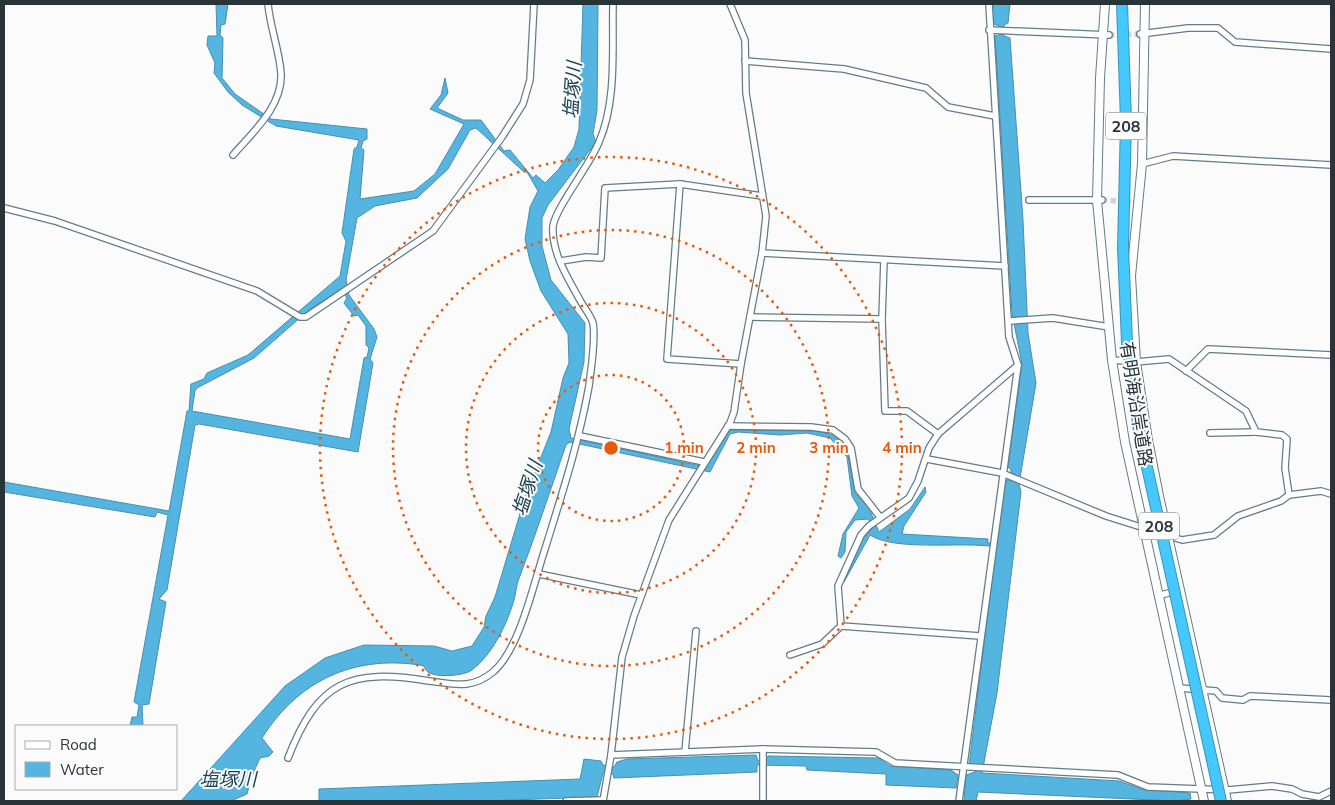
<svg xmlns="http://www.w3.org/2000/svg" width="1335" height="805" viewBox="0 0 1335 805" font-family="Mulish,'Noto Sans JP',sans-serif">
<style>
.water{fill:#54b6e0;stroke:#478fae;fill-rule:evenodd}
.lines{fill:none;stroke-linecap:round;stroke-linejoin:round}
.minor-tunnel{stroke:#d1d3d4;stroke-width:5.5;stroke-dasharray:5.5 3;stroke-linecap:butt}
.minor-casing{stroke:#637c89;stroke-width:8}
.secondary-casing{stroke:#637c89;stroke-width:10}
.motorway-casing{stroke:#3b94b8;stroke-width:12}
.minor{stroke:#fff;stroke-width:5.5}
.secondary{stroke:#fff;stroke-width:8}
.motorway{stroke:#44c8fd;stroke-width:10}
.motorway-bridge-casing{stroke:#3b94b8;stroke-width:12;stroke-linecap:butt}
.motorway-bridge{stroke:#44c8fd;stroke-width:10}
.ring{fill:none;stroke:#e8590c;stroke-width:2.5;stroke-dasharray:2.5 5}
.labels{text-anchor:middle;stroke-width:4;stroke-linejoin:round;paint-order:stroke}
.shield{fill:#fbfbfb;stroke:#687073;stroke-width:1}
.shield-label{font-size:16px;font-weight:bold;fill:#293439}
.street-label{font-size:18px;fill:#293439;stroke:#fbfbfb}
.water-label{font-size:19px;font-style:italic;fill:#1a4456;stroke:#fbfbfb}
.centre{fill:#e8590c;stroke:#fbfbfb;stroke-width:2.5}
.ring-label{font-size:15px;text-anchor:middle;font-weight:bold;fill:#e8590c;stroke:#fbfbfb;stroke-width:4;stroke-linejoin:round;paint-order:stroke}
</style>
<rect width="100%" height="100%" fill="#fbfbfb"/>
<g class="water">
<path d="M216,4H228L225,24L221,25L220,35L223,38L222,78L235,94L271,119L367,129V139L363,141L361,148L364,150L360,199L414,191L435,174L464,124L430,109L441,95L445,78L448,93L437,108L463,120H481L504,151L510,150L533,178L536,175L545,183L558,170L574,147L579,129L583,4H598L597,110L593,134L596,142L548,205L542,218V246L551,280L585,323L584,362L569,429L571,438L705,467L730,430L814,431L830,434L838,439L848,455L855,493L869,508L879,532L910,509L925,487L926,492L904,526L902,534L988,539V543L996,544L1006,480H1010L1011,470L1008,467L1022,364L1012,313L995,36L1002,34L1001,27L992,23L993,4H1010L1008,23L1004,25V36L1010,38L1023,220L1028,333L1036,383L1019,484L1021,492L997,693L982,773L1119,781L1141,789L1190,793L1191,799L1176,801L978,792L976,801H964L966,775L975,772V767L969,765L996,547C966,541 896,552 870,535L844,582L843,579L861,540L874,527L868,519L855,520L846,532L845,552L841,558L838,556L843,534L859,508L852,496L847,457L830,438L807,433L780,435L738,432L730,434L710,472L570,442L566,445C550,491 535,537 518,581C516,587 516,594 514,600C507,624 493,654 472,670C465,676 435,678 428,672C424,669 426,666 420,665C353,655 298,681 262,738L273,752L269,756L260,758L251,778L247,794L231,801H181L285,686L325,658L364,645L434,646L452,651L472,646L484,627L486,616L495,597L525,497L551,432L563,378L569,363L568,334L541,291L530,261L525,239L530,207L538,191L527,172H524L476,128L470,130L448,169L417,198L375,206L357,218L346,280L349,295L374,329L377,337L370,359L373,363L358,452L199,424L195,425L167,590L159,599L166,602L149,704L142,705L143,726H130L132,717H137L139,705L134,702L168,515L157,512L155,517L4,492V482L169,511L187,411H189L191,384L204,379L207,373L248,355L340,276L346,241L342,233L354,149L357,147L359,140L276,126L242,105L228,92L214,73L215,63L207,45L208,36H217ZM341,289L347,298L344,303L354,316L358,315L366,326V345L369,348L367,357L364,358L350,439L192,411L195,391L197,388L254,358L309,310Z"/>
<polygon points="756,755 758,761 766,760 768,756 878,758 890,766 951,770 958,775 956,788 886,785 886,774 807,770 806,766 757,765 757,772 614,778 613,774 603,773 597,797 481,801 319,801 319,789 580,779 584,759 601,761 603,765 614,767 617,762 627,759"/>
</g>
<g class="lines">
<g class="minor-tunnel">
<polyline points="1109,35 1140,34"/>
<polyline points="1102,200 1131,202"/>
</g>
<g class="minor-casing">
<g id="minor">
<polyline points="989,30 1109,35"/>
<polyline points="1140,34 1188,28 1218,28 1235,42 1331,49"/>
<polyline points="745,61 844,69 926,88 948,107 995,116"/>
<path d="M233,155C253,132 283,106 281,73C279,49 270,27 268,4"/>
<polyline points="1142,164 1173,156 1331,165"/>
<polyline points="680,184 667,359 741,364"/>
<polyline points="1029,200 1102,200"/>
<polyline points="4,208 55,221 257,291 300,317 306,317 433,231 502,137 523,104 530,80 534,4"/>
<polyline points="762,253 1005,266"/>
<polyline points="884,260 882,319 885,411 907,411 938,434"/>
<polyline points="561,261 586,257 601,258 605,188 680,184 762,196"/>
<polyline points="750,317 882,319"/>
<polyline points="1010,321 1053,318 1109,327"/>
<polyline points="1112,360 1136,362 1169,359 1246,411 1256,432 1282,435 1287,439 1285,468 1289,495"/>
<polyline points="1186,371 1208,349 1331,355"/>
<polyline points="728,426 811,427 833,430 845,439 851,448 858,489 880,517"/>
<polyline points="1210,433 1256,432"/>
<polyline points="580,436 704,462"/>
<polyline points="927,459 1002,473 1106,516 1182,540 1214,535 1238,516 1281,501 1289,495 1321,491 1331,494"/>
<polyline points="539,574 641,595"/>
<polyline points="1158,596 1175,591"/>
<polyline points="841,626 980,636"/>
<polyline points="790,655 822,644 841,626 838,586 861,535 869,526 909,498 918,481 929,448 938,434 1018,365"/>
<polyline points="1179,688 1216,691 1222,698 1243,700 1250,696 1331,700"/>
<polyline points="685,752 696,631"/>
<polyline points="611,755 763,749 876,752 895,763 1118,775 1148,787 1228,790 1272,786 1292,789 1302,794 1319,797 1331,791"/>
<path d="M288,758C318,681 349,668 429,681C454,684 471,690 493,672C520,649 534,582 545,549C562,494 579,442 589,386C591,368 596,341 593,323C591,316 585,309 581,302C569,280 551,253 553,226C556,207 590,165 599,142C617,101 612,48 613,4"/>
<polyline points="566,801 603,800"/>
<polyline points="603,801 611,755 622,657 634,616 669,520 730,423 734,412 741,364 762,253 766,216 746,93 745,40 730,4"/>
<polyline points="763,801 763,749"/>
<polyline points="959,801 1018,365 1009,337 989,4"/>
</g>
</g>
<g class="secondary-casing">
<g id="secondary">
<polyline points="1105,4 1100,78 1097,200 1112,360 1125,442 1204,801"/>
<polyline points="1145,4 1142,164 1131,276 1136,362 1148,440 1159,496 1227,801"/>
</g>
</g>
<g class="motorway-casing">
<polyline id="motorway" points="1122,4 1126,121 1123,248"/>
</g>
<use href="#minor" class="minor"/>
<use href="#secondary" class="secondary"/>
<use href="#motorway" class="motorway"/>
<g class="motorway-bridge-casing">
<polyline id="motorway-bridge" points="1123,248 1127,342 1139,431 1221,801"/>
</g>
<use href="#motorway-bridge" class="motorway-bridge"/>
</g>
<g class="ring">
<circle cx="611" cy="448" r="73"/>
<circle cx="611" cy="448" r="145"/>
<circle cx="611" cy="448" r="218"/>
<circle cx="611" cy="448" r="291"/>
</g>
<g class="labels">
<g class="shield">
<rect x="1106" y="112.5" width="40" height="27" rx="4"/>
<rect x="1139" y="512.5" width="40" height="27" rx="4"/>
</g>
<g class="shield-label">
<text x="1126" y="132">208</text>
<text x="1159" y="532">208</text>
</g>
<g class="street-label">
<text transform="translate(1136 404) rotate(81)" y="6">有明海沿岸道路</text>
</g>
<g class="water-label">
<text transform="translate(572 90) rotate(-86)" y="7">塩塚川</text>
<text transform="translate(527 488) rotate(-72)" y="7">塩塚川</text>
<text x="228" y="786">塩塚川</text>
</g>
</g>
<circle cx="611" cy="448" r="8" class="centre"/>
<g class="ring-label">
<text x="684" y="453">1 min</text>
<text x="756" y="453">2 min</text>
<text x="829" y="453">3 min</text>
<text x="902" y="453">4 min</text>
</g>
<rect width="1335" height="805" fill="none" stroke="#293439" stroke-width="10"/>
<rect x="15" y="725" width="162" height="65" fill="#fbfbfb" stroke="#a7abad"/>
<rect x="25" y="741" width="25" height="8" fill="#ffffff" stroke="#a7abad"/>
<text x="60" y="750" font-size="15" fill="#293439">Road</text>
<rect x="25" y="762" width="25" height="15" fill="#54b6e0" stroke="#a7abad"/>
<text x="60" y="775" font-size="15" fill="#293439">Water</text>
</svg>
